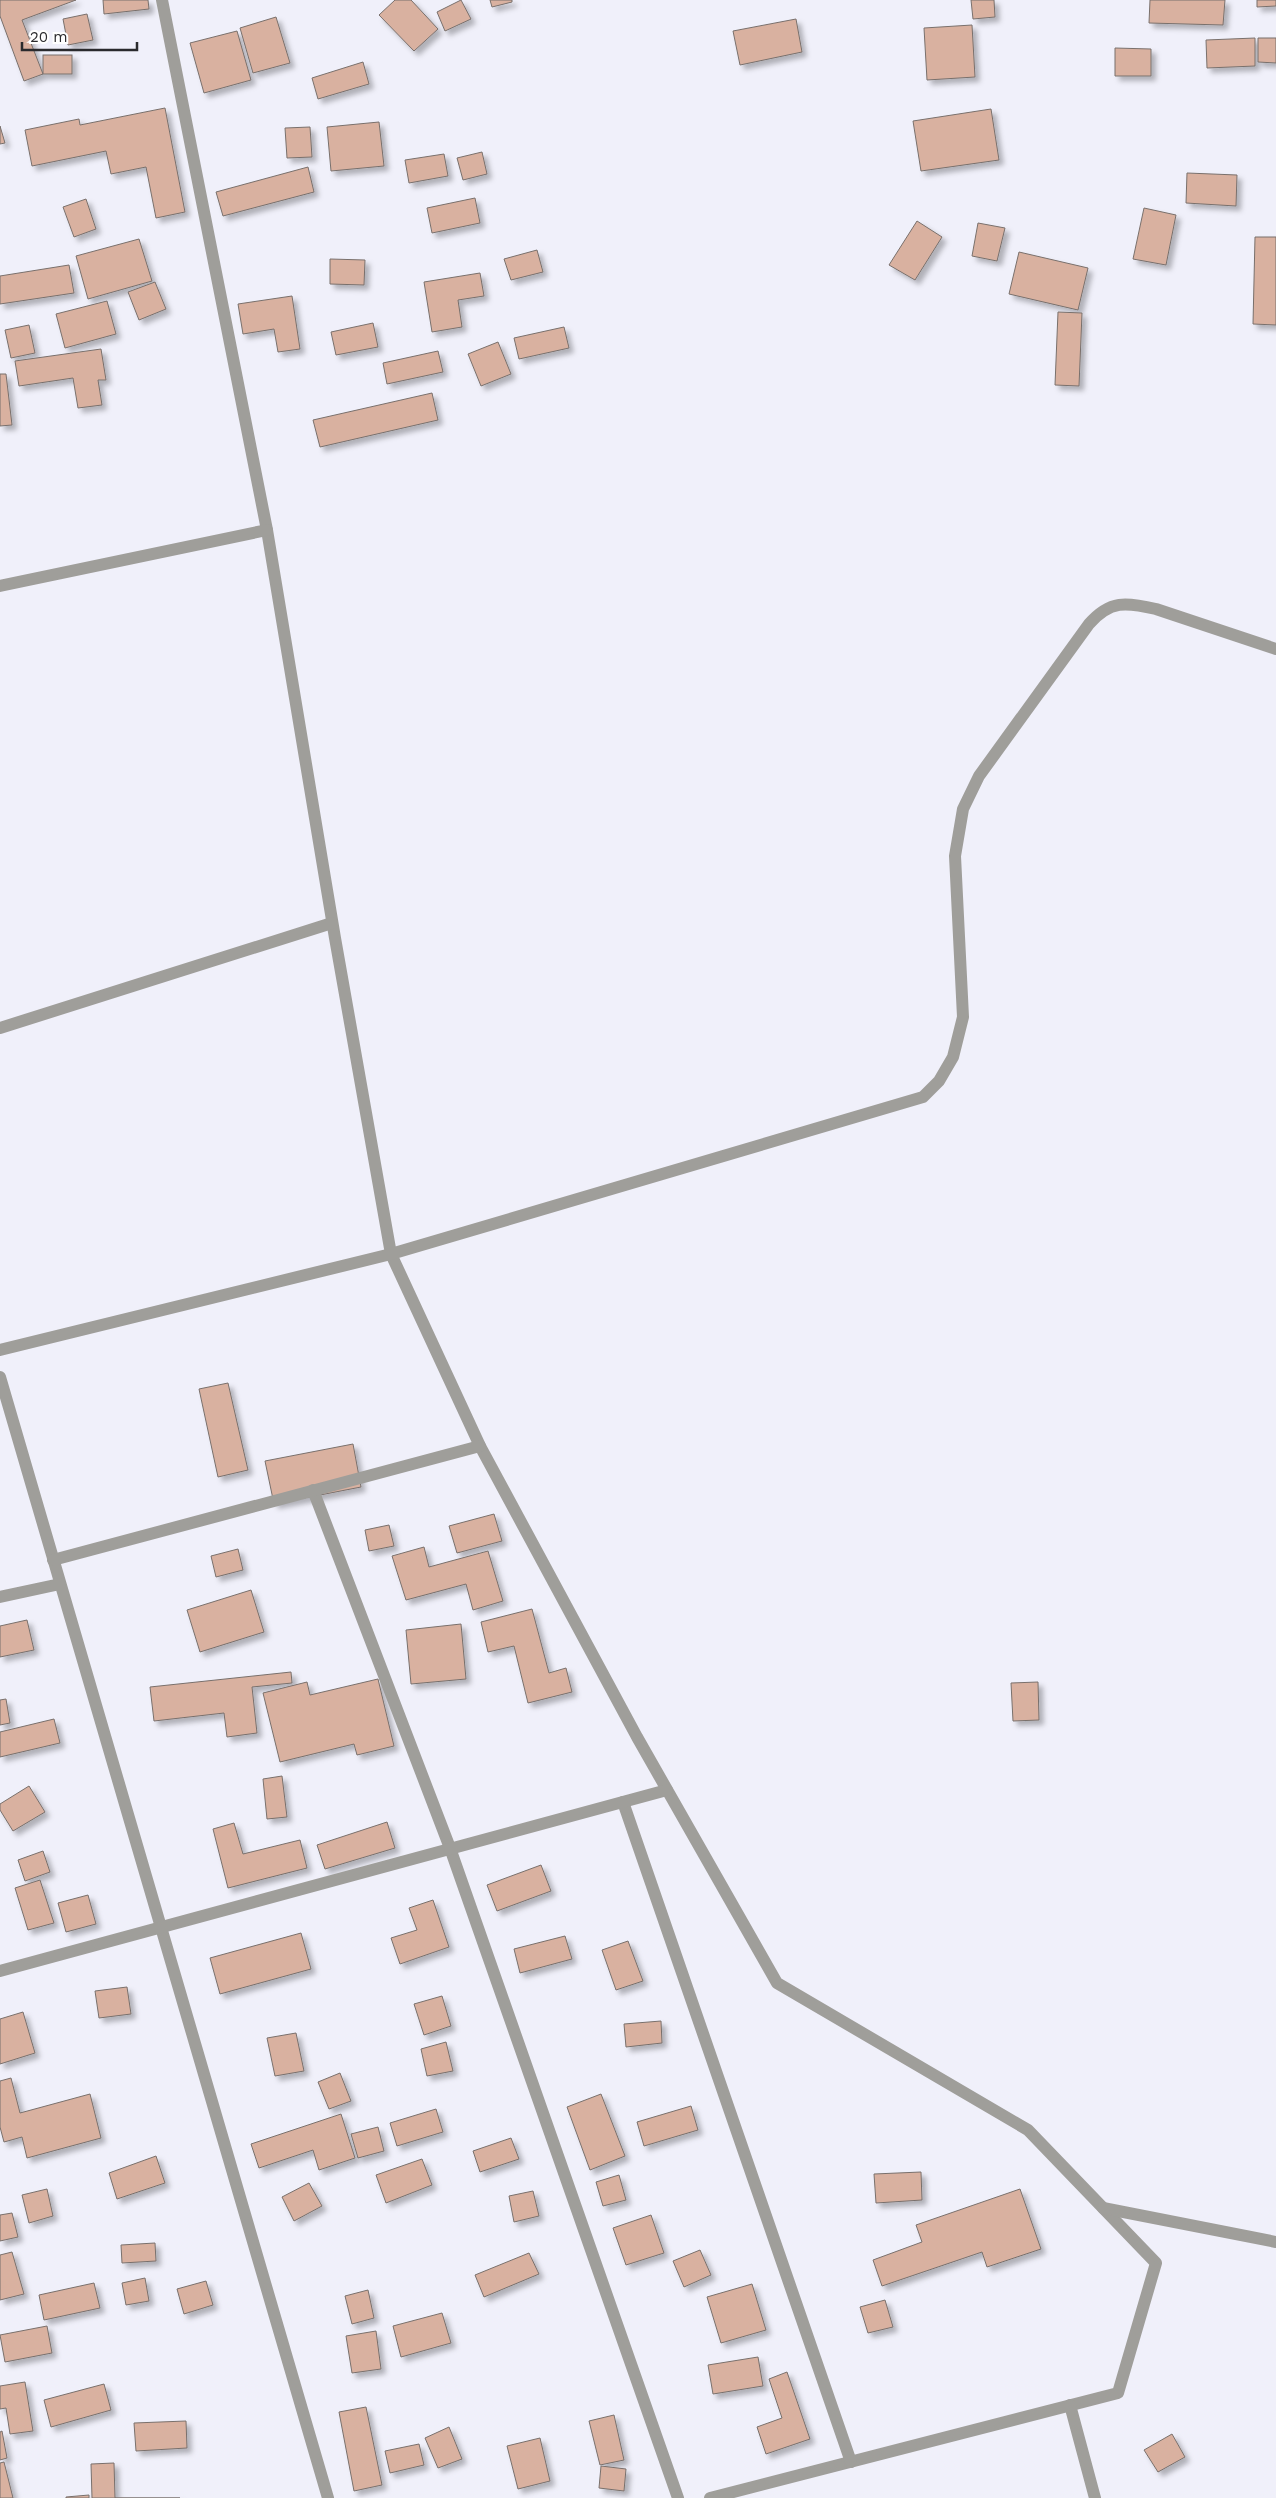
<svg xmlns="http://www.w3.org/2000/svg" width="1276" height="2498" viewBox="0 0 1276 2498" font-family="'Work Sans',sans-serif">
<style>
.building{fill:#d9b1a0;stroke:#79706c;filter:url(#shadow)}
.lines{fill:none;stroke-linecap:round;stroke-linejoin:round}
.minor{stroke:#9f9e9a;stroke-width:12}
</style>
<defs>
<filter id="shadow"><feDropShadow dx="4.5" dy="4.5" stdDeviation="2.5" flood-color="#0004"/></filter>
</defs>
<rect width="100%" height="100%" fill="#f0f0fa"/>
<g class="building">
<polygon points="0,0 76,0 22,20 43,74 24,81 0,16"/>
<polygon points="103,0 148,0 149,9 104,14"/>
<polygon points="395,0 411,0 438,29 414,51 379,15"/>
<polygon points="461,0 471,19 445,31 437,12"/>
<polygon points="490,0 512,0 512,2 492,7"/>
<polygon points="971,0 994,0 995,17 973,19"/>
<polygon points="1150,0 1225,0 1223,25 1149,23"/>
<polygon points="1257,0 1276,0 1276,6 1257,7"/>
<polygon points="87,14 93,40 68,45 63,19"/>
<polygon points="276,17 290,63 253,73 240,28"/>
<polygon points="796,19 802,52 740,65 733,31"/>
<polygon points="972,25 975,77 927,80 924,28"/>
<polygon points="237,31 251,80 204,93 190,43"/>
<polygon points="1255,38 1255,66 1207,68 1206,40"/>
<polygon points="1258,38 1276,38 1276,63 1258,62"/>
<polygon points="1115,48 1151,49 1151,76 1115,76"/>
<rect x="43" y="55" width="29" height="19"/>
<polygon points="363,62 369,84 318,99 312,78"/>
<polygon points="165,108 185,212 156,218 146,167 111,174 106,151 32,166 25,130 79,119 80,125"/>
<polygon points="991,109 999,160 921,171 913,121"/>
<polygon points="379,122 384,166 331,171 327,127"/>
<polygon points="0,126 5,143 0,144"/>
<polygon points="310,127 312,157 287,158 285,128"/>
<polygon points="482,152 487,174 463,180 457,158"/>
<polygon points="444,154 448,176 409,183 405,160"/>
<polygon points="308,167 314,192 223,216 216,192"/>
<polygon points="1187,173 1237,175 1236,206 1186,203"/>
<polygon points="475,198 480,223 432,233 427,208"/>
<polygon points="86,199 96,229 74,237 63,207"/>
<polygon points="1144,208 1176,215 1166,265 1133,259"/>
<polygon points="917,221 942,237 915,280 889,265"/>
<polygon points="978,223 1005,228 997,261 972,256"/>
<polygon points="1255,237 1276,237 1276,325 1253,324"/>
<polygon points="139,239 152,281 88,299 76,256"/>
<polygon points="537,250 543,272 511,280 504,259"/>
<polygon points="1019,252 1088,268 1078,310 1009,294"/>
<polygon points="330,259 365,260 364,285 330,284"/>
<polygon points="69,265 74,293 0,304 0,276"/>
<polygon points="480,273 484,296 458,300 462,327 432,332 424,282"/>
<polygon points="155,282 166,309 139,320 128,292"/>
<polygon points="292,296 300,349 278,352 274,329 243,334 238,304"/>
<polygon points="107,301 116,334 65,348 56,314"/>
<polygon points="1058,312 1082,313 1079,386 1055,385"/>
<polygon points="373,323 378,347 336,355 331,332"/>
<polygon points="29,325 35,353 11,358 5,330"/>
<polygon points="564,327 569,348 519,359 514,338"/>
<polygon points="498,342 511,374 481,386 468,354"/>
<polygon points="101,349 106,380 98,380 102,405 78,408 73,378 19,386 15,361"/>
<polygon points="438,351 443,372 387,384 383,363"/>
<polygon points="0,374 6,374 12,425 0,426"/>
<polygon points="432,393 438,420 320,447 313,420"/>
<polygon points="228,1383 248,1470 218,1477 199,1389"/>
<polygon points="353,1444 361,1487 274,1504 265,1461"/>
<polygon points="494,1514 502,1541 457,1553 449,1526"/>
<polygon points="389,1525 394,1546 369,1551 365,1530"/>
<polygon points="424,1547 429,1567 488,1551 503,1601 473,1610 466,1584 406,1600 392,1556"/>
<polygon points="238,1549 243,1570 216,1577 211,1556"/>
<polygon points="251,1590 264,1632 200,1652 187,1610"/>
<polygon points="532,1609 549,1673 566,1668 572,1692 528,1703 514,1646 488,1652 481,1622"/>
<polygon points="27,1620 34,1650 0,1657 0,1626"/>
<polygon points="461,1624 466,1679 411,1684 406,1630"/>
<polygon points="291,1672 292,1683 252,1687 257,1733 227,1737 224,1713 154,1721 150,1687"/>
<polygon points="378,1679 394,1746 357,1755 354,1744 280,1762 263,1693 307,1682 310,1695"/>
<polygon points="1038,1682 1039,1720 1013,1721 1011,1683"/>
<polygon points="6,1699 10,1723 0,1725 0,1700"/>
<polygon points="54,1719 60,1743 0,1757 0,1732"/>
<polygon points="282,1776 287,1817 267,1819 263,1779"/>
<polygon points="29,1786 45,1812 13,1831 0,1810 0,1804"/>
<polygon points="387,1822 395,1848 325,1869 317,1845"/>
<polygon points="234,1823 243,1854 300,1840 307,1868 228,1888 213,1829"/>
<polygon points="43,1851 50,1872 25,1881 18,1860"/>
<polygon points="541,1865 551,1891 497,1911 487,1885"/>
<polygon points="40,1880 54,1923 28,1930 15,1888"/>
<polygon points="88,1895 96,1924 66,1932 58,1903"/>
<polygon points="433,1900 449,1947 400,1964 391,1938 417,1930 409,1908"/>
<polygon points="301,1933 311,1969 220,1994 210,1958"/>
<polygon points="565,1936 572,1959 520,1973 514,1949"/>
<polygon points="628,1941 643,1981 616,1990 602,1950"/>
<polygon points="127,1987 131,2014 99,2018 95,1991"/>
<polygon points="442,1996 451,2026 424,2035 414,2004"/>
<polygon points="23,2012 35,2053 0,2064 0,2019"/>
<polygon points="661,2021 662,2043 626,2047 624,2024"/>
<polygon points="296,2033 304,2071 275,2076 267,2038"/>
<polygon points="446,2042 453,2071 427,2076 421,2049"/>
<polygon points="340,2073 351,2101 329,2109 318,2082"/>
<polygon points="11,2078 20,2113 90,2094 101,2138 27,2158 22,2137 4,2142 0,2127 0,2081"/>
<polygon points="601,2094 625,2156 590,2170 567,2107"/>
<polygon points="691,2106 698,2130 644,2146 637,2122"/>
<polygon points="436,2109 443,2132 397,2146 390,2123"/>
<polygon points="341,2114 355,2158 319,2170 313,2150 259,2168 251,2144"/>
<polygon points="378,2127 384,2151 358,2158 351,2134"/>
<polygon points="511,2138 519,2159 480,2172 473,2151"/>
<polygon points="156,2156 165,2183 117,2199 109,2173"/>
<polygon points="422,2159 432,2185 386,2203 376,2175"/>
<polygon points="921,2172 922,2200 876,2203 874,2174"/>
<polygon points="619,2175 626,2200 603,2206 596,2182"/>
<polygon points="309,2183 322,2206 294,2221 282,2197"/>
<polygon points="47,2189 53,2216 29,2223 22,2195"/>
<polygon points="1020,2189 1041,2249 987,2267 982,2252 882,2286 873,2260 922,2242 916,2225"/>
<polygon points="533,2191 539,2216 514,2222 509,2196"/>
<polygon points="12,2213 18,2237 0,2241 0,2215"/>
<polygon points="651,2215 664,2253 626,2265 613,2228"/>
<polygon points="155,2243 156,2261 122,2263 121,2245"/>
<polygon points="700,2250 711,2275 684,2287 673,2261"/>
<polygon points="12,2252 24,2294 0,2300 0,2255"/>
<polygon points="529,2253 539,2274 484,2297 475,2275"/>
<polygon points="145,2278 149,2301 126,2305 122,2283"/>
<polygon points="206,2281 213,2305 184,2314 177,2289"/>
<polygon points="94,2283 100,2308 44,2320 39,2295"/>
<polygon points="752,2284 766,2330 721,2343 707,2297"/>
<polygon points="368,2290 374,2318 352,2324 345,2296"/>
<polygon points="885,2300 893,2327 868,2333 860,2307"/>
<polygon points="442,2313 451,2343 401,2357 393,2326"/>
<polygon points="47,2326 52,2353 5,2362 0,2335"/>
<polygon points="376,2331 381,2369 352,2373 346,2336"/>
<polygon points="758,2357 763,2386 713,2394 708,2365"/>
<polygon points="787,2372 810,2439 766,2454 757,2427 782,2418 769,2379"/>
<polygon points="25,2382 33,2431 10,2434 6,2408 0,2409 0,2386"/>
<polygon points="104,2384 111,2410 51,2427 44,2400"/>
<polygon points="366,2407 382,2485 354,2491 339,2412"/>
<polygon points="614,2415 624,2460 600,2465 589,2421"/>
<polygon points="186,2421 187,2448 136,2451 134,2423"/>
<polygon points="449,2427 462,2459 438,2468 425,2438"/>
<polygon points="2,2431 7,2458 0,2460 0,2432"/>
<polygon points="1172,2434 1185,2457 1158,2472 1144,2450"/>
<polygon points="540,2438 550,2481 518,2489 507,2446"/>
<polygon points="419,2444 424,2465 390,2473 385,2451"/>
<polygon points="4,2462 13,2498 0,2498 0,2463"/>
<polygon points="114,2463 115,2498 180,2498 92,2498 91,2464"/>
<polygon points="601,2466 626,2469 624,2491 599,2488"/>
<polygon points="89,2495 89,2498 66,2498 66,2497"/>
</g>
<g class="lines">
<g class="minor">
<polyline points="162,0 267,530 335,938 391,1254 480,1446 637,1737 777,1983 1028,2130 1156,2263 1118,2393 710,2498"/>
<polyline points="0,586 267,530"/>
<polyline points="0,1028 332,923"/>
<path d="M0,1350L391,1254L923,1097L939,1081L953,1057L963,1017L955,856L963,809L979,776L1089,624C1110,600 1126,602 1156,609L1276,649"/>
<polyline points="0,1377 328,2498"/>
<polyline points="313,1490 450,1848 678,2498"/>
<polyline points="53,1560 480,1446"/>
<polyline points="0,1597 60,1584"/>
<polyline points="623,1802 851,2462"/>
<polyline points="0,1971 667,1790"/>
<polyline points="1103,2208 1276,2242"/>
<polyline points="1070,2405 1095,2498"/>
</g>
</g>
<path d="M22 42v8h115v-8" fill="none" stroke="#2a2a2d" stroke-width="2.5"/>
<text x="30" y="42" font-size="15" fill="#2a2a2d" stroke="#ffffff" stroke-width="4" paint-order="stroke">20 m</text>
</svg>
